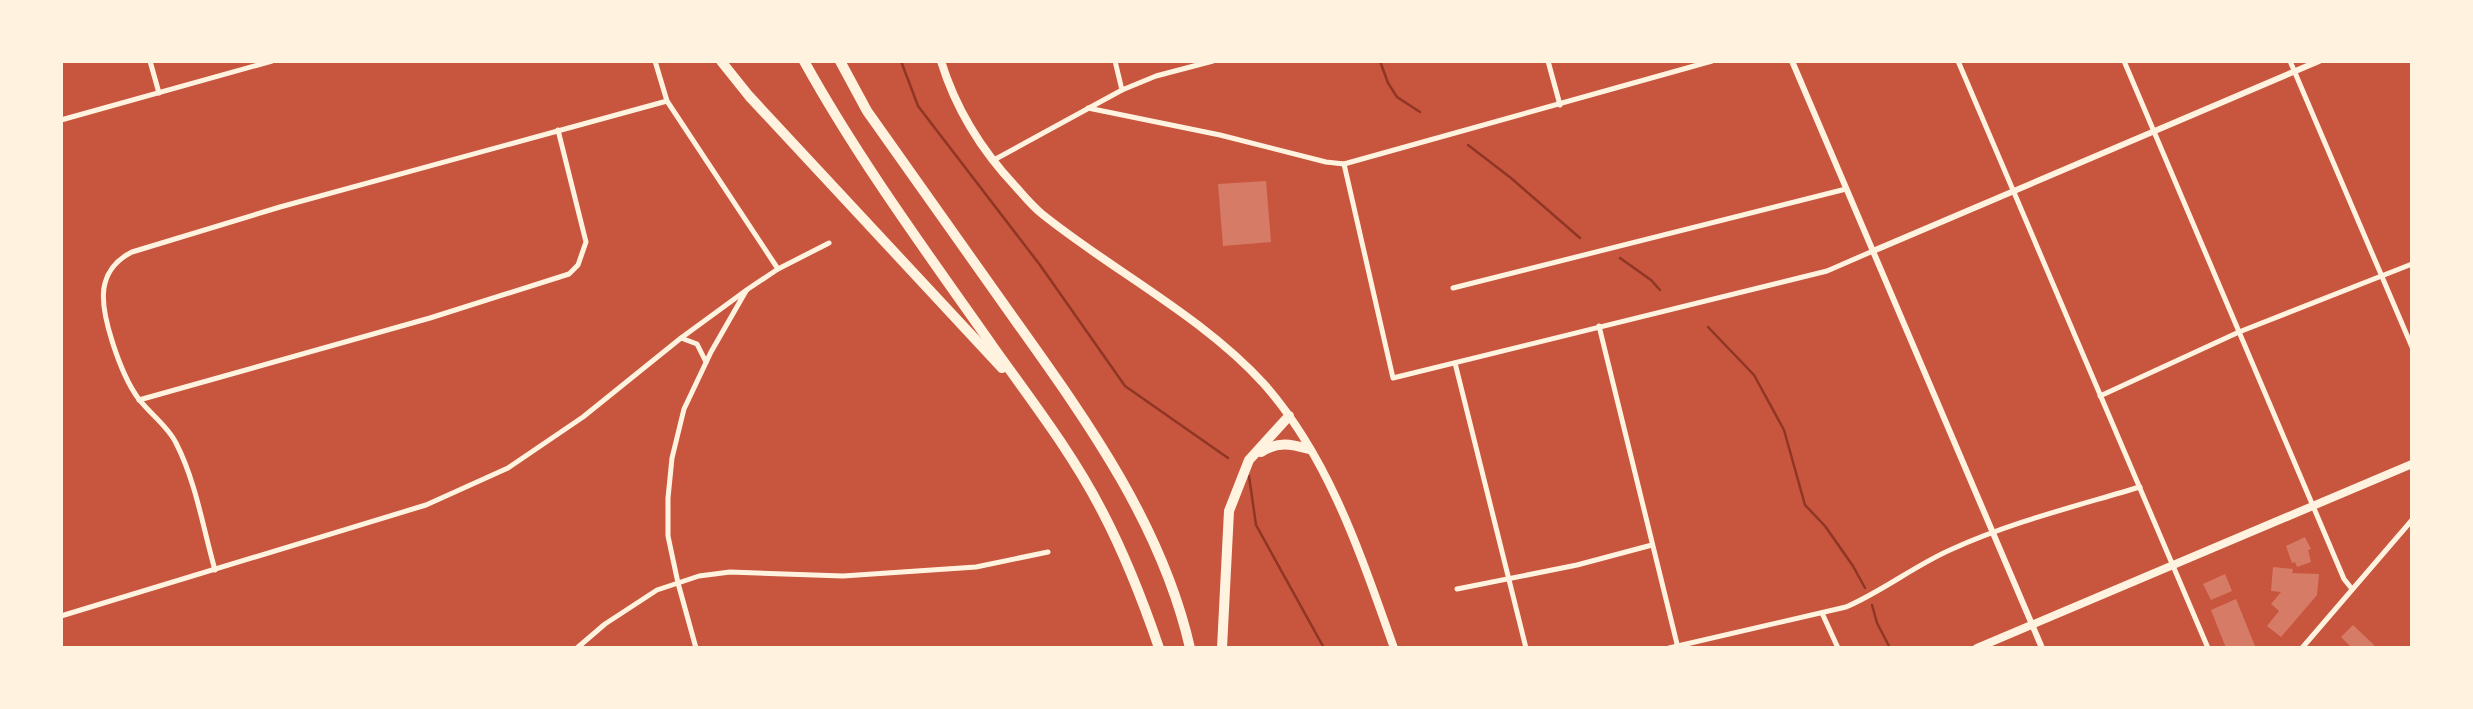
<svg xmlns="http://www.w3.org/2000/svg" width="2473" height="709" viewBox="0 0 2473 709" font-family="Roboto,sans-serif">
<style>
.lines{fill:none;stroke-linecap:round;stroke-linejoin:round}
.stream{stroke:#8f3625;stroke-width:2.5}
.building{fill:#d67c66}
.minor{stroke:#fff3e0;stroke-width:5}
.tertiary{stroke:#fff3e0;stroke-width:6}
.primary{stroke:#fff3e0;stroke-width:8}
.motorway{stroke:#fff3e0;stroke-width:10}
</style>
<rect width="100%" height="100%" fill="#c8553d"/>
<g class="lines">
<g class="stream">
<polyline points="901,61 918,106 1040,265 1125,386 1228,458"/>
<polyline points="1380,61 1388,83 1397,97 1420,112"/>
<polyline points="1468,145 1511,178 1580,238"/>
<polyline points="1620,258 1651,280 1660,290"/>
<polyline points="1708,327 1754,375 1784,430 1805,505 1825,526 1853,566 1865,588"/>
<polyline points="1249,476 1256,525 1324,648"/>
<polyline points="1872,605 1877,623 1890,648"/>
</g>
</g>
<g class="building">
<polygon points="1266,181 1271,242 1223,246 1218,184"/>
<polygon points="2305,537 2311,549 2308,550 2311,562 2297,567 2295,562 2292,563 2286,546"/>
<polygon points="2273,567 2293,569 2292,573 2319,574 2317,595 2281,637 2267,626 2279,611 2271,604 2281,592 2271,591"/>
<polygon points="2225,574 2232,591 2211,600 2203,584"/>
<polygon points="2236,599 2255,646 2256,648 2226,648 2211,610"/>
<polygon points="2353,625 2374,645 2372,648 2352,648 2341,637"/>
</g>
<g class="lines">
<g class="minor">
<polyline points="150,61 159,93"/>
<polyline points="655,61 667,101 778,269"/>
<polyline points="1115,61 1122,90"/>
<polyline points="1548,61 1560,105"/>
<polyline points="1958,61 2208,648"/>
<polyline points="2124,61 2344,579 2352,589"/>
<polyline points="2290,61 2412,347"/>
<polyline points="1088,108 1220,135 1326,162 1344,164 1712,61"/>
<polyline points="61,120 272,61"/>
<polyline points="992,161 1122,90 1156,76 1213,61"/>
<polyline points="1344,164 1393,378 1827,271 1873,251"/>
<polyline points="1453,288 1846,189"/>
<polyline points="1599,326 1678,648"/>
<polyline points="681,338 697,344 706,362"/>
<polyline points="1455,363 1526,648"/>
<polyline points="2100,396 2239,332 2412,264"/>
<polyline points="139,400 430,318 569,274 578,265 586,242 558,130"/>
<path d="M215,570C203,528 196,482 176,443C168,426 149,413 138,398C122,376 97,310 105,283C109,268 120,258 132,252L280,207L667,101"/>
<polyline points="1457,589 1577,565 1652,545"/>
<polyline points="1822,613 1838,648"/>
<polyline points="61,616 426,505 508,468 583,417 681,338 748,289 778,269 829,243"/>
<polyline points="577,648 605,624 657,590 699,576 730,572 843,576 976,567 1048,552"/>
<polyline points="696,648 678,583 668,536 668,498 672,458 684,409 711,352 746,291"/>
<path d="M1669,648L1846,607C1883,591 1914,566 1950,550C2011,522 2077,506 2140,487"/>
<polyline points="2302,648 2412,520"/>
</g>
<g class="tertiary">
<polyline points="1792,61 2042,648"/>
<polyline points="1873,251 2319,61"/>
</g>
<g class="primary">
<path d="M941,61C956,110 982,151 1016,187C1024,196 1032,206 1042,214C1113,271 1202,316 1264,384C1330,459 1361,556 1394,648"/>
<polyline points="1977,648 2412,464"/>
</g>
<g class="motorway">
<polyline points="721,61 749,96 1002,368"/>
<path d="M804,61C860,162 928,254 994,348C1032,401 1072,453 1102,511C1125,555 1143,601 1159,648"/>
<path d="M840,61L867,111C917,181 966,251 1015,320C1087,421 1162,525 1190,648"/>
<path d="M1261,452C1278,441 1291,444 1309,449"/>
<polyline points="1222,648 1229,511 1249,460 1289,416"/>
</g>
</g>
<rect width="2473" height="709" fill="none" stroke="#fff3e0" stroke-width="126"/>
</svg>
